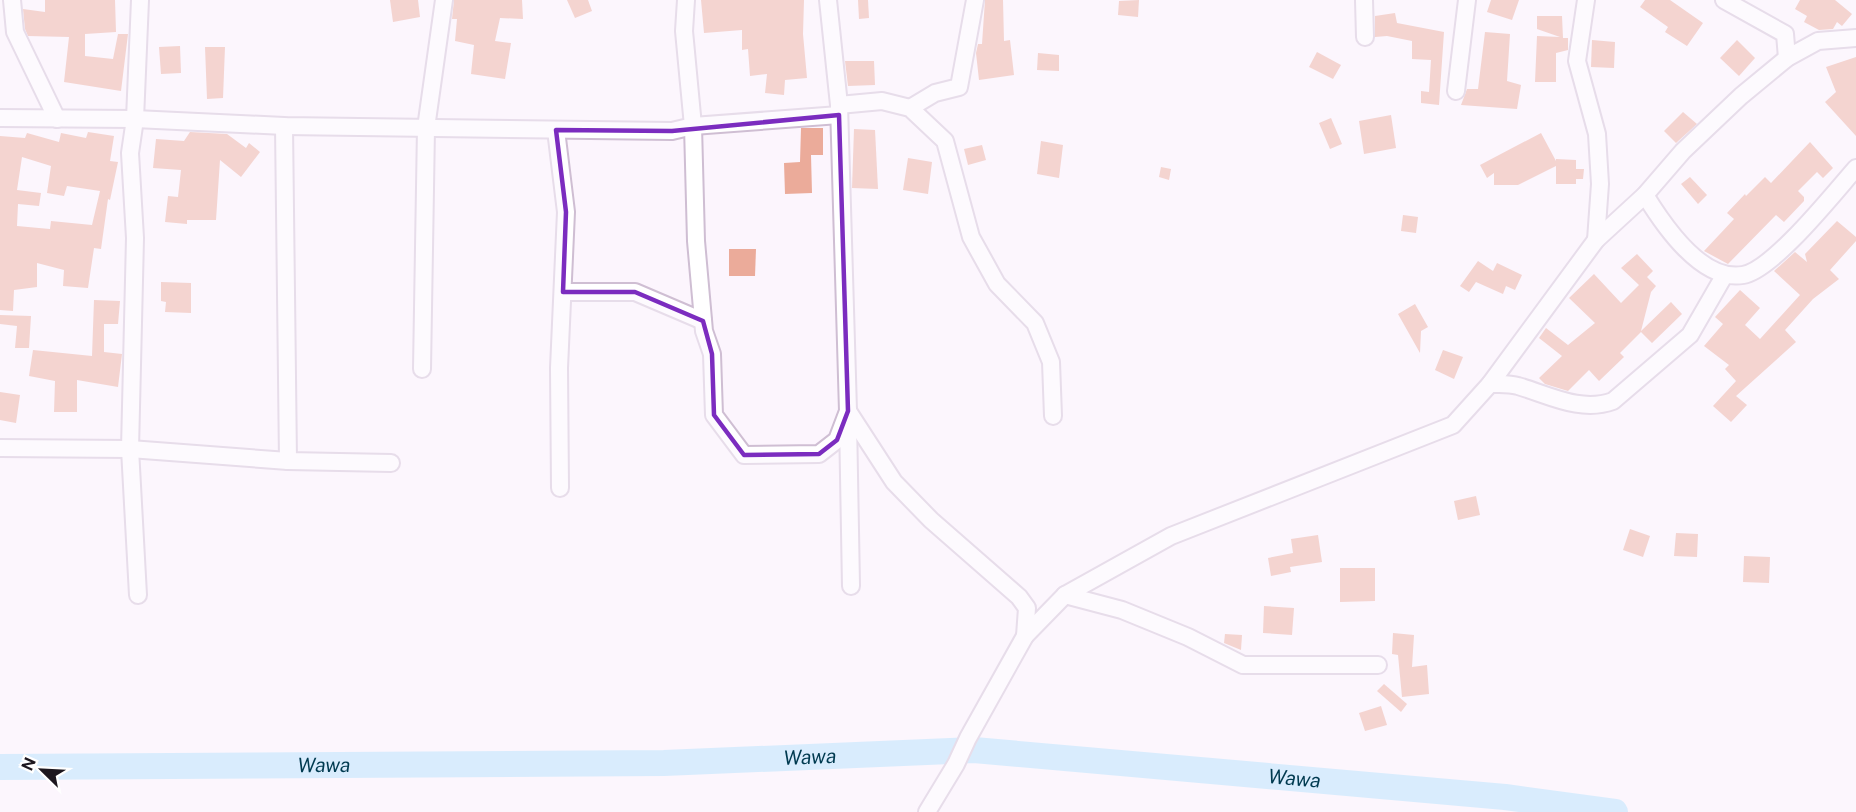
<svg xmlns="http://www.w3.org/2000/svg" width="1856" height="812" viewBox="0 0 1856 812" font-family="'Public Sans',sans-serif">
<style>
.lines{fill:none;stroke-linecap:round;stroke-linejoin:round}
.river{stroke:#afe1fc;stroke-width:26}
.building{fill:#ebab9a;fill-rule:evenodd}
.minor-casing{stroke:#cfbed3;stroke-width:20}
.minor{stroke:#fff;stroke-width:16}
.marked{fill:none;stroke:#7b2cbf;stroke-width:4.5;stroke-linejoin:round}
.labels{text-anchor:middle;stroke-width:4.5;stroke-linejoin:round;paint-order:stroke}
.water-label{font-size:20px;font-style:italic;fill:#003a50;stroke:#fff}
</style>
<rect width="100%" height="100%" fill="#fcf5fd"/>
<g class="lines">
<path class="river" id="s1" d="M0,767L664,763L974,750L1505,797L1615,812"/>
</g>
<g class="building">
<polygon points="45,0 115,0 116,32 85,34 85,56 113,59 118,34 128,34 121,91 64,82 69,37 28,36 25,29 23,9 45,12"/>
<polygon points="390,0 418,0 420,17 393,22"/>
<polygon points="454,0 522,0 523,19 500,18 495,41 511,43 505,79 471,74 474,45 455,41 457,19 452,19"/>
<polygon points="567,0 588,0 592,11 575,18"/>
<polygon points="701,0 804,0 803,34 807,78 785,80 784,95 765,93 767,74 750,76 748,49 742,50 742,30 704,33"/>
<polygon points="858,0 868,0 869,18 859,19"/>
<polygon points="985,0 1003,0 1004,41 1010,40 1014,75 979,80 976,53 978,44 982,44"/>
<polygon points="1139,0 1138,17 1118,15 1119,1"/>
<polygon points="1491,0 1519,0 1512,20 1487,12"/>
<polygon points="1645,0 1670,0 1703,23 1687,46 1665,32 1668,27 1640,7"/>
<polygon points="1800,0 1835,0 1852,14 1842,26 1837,22 1833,29 1819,30 1804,22 1807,16 1795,9"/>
<polygon points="1395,13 1397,23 1444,32 1439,105 1421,103 1421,91 1429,92 1431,60 1412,59 1412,41 1387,36 1375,37 1375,16"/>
<polygon points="1537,16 1562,16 1563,38 1568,38 1568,50 1556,53 1556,82 1535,82 1537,36 1560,37 1537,29"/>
<polygon points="1485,32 1510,34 1507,81 1521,85 1517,109 1461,105 1467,89 1478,89"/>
<polygon points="1592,40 1615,42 1614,68 1591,67"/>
<polygon points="1737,40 1755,58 1739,76 1720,58"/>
<polygon points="180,46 181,73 161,74 159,47"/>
<polygon points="205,47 225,47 223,98 207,99"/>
<polygon points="1317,52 1341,65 1333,79 1309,67"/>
<polygon points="1038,53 1059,55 1059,71 1037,70"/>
<polygon points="1856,57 1856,136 1825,102 1836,92 1826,67"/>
<polygon points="845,61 874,61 875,85 848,86"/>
<polygon points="1683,112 1697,124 1676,143 1664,131"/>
<polygon points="1391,115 1396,148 1364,154 1359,121"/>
<polygon points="1331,118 1342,144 1330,149 1319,123"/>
<polygon points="801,128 823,128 823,155 811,155 812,193 785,194 784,163 800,162"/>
<polygon points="854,129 875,130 878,189 852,188"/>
<path d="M88,132L114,136L110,161L118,162L110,200L108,199L101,249L94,248L88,288L63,286L64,270L37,263V287L14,290L13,311L0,310V136L25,138L27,133L59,142L61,133L86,138ZM22,157L51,166L47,193L64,196L67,186L100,191L92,225L51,221L50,229L17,226L18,204L39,206L41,193L17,190Z"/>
<polygon points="190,132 227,134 246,148 249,143 260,152 241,177 220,160 216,220 187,220 187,224 165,222 168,196 178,197 181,170 153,168 156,139 184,141"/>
<polygon points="1541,133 1556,161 1556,159 1576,160 1576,169 1584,169 1583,179 1576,179 1576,184 1556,184 1556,166 1518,185 1494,185 1494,173 1487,178 1480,165"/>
<polygon points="1041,141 1063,145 1059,178 1037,174"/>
<polygon points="1810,142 1833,168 1823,178 1817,172 1798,191 1804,197 1804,201 1784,222 1776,215 1728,264 1704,251 1734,219 1727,213 1745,194 1746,196 1765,177 1771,183"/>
<polygon points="982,145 986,160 968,165 964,149"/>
<polygon points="908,158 932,162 928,194 903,190"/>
<polygon points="1161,167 1171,169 1169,180 1159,177"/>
<polygon points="1690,177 1707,195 1698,204 1681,184"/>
<polygon points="1403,215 1418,217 1416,233 1401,231"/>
<polygon points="1837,221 1856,237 1856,241 1830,270 1839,279 1813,299 1785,330 1796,342 1736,396 1747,405 1731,422 1713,406 1736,381 1725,369 1729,365 1704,346 1723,324 1715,317 1740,290 1760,308 1745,325 1760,339 1800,295 1774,271 1795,252 1807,262 1805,254"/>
<polygon points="729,249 756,249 755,276 729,276"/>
<polygon points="1637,254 1653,271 1647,277 1656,286 1651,292 1641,331 1671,302 1682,314 1652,343 1641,332 1620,353 1624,357 1599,381 1589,370 1568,391 1545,384 1539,378 1562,356 1539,338 1546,328 1568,345 1595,323 1569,298 1594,274 1621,303 1639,285 1621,268"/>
<polygon points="1478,261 1493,271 1497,263 1522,275 1515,290 1506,286 1503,294 1476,282 1469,292 1460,286"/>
<polygon points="161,282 191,283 191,313 165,312 166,302 161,301"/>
<polygon points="94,300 120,301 118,324 104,324 104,352 122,354 118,387 77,380 77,412 54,412 55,381 29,376 33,350 92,356"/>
<polygon points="1415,304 1428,327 1421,331 1420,353 1398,314"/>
<polygon points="0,315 31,316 29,348 15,348 17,326 0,324"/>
<polygon points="1443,350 1463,357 1454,379 1435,370"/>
<polygon points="0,392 20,395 16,423 0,420"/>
<polygon points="1476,496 1480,515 1458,520 1454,501"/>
<polygon points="1630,529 1650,536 1643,557 1623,550"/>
<polygon points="1676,533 1698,534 1697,557 1674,556"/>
<polygon points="1318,535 1322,562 1290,567 1291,572 1271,576 1268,558 1293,553 1291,539"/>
<polygon points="1744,556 1770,557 1769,583 1743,582"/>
<polygon points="1340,568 1375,568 1375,601 1340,602"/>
<polygon points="1264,606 1294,608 1292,635 1263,633"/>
<polygon points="1393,633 1414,635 1412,667 1427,665 1429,694 1402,697 1398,655 1392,654"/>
<polygon points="1225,634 1242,635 1241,650 1224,643"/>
<polygon points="1384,684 1407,704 1401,712 1377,691"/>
<polygon points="1381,706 1387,725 1365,731 1359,713"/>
</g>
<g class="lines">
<g class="minor-casing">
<g id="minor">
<polyline points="12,0 15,32 57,119"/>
<polyline points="686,0 684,31 693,126 696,241 704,331 712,354 714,415 744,455 819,454 837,440 848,411 839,105 828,0"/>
<polyline points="1364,0 1365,37"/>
<polyline points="1586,0 1577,61 1597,134 1600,184 1596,240"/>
<polyline points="1724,0 1785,34 1787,58"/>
<polyline points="1456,91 1467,0"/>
<polyline points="839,105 882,101 910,108 945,141 971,237 997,284 1035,323 1051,362 1053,416"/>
<polyline points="910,108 935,93 959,87 975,0"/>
<polyline points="0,118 135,119 284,126 672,131 693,126 839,115"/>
<polyline points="284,126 288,461"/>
<polyline points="556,130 566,212 559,368 560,488"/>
<path d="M1645,195C1664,226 1702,282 1743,275C1773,270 1834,193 1856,168"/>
<polyline points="563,292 635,292 703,321"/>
<polyline points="422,369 426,128 444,0"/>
<path d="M1490,384C1499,384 1509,383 1518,386C1549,395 1581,413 1613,401L1690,335L1724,276"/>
<polyline points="848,411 894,482 931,520 1019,597 1027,608 1025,636"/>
<polyline points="848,420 851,586"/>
<polyline points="0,448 130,449 288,461 391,463"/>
<polyline points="138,595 130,449 135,238 130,153 135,119 140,0"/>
<polyline points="1065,595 1122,610 1188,637 1243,665 1378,665"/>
<polyline points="927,812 956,764 968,738 1025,636 1065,595 1171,536 1453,425 1490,384 1596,240 1645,195 1683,151 1741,96 1787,58 1818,41 1856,38"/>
</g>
</g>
<use href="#minor" class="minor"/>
</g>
<path d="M0 0H1856V812H0ZM839,115L848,411L837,440L819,454L744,455L714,415L712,354L703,321L635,292H563L566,212L556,130L672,131Z" fill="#fcf5fd" fill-opacity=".55" fill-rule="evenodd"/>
<path class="marked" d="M839,115L848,411L837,440L819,454L744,455L714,415L712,354L703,321L635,292H563L566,212L556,130L672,131Z"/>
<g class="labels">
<g class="water-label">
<text dy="7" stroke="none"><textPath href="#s1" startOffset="810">Wawa</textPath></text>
<text dy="7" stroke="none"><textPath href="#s1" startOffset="324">Wawa</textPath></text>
<text dy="7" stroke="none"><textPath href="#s1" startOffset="1296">Wawa</textPath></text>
</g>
</g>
<g transform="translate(42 770) rotate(294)" stroke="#ffffff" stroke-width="4.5" paint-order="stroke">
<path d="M0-4.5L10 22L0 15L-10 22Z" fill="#1d171f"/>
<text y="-9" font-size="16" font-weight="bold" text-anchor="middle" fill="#1d171f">N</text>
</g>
</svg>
